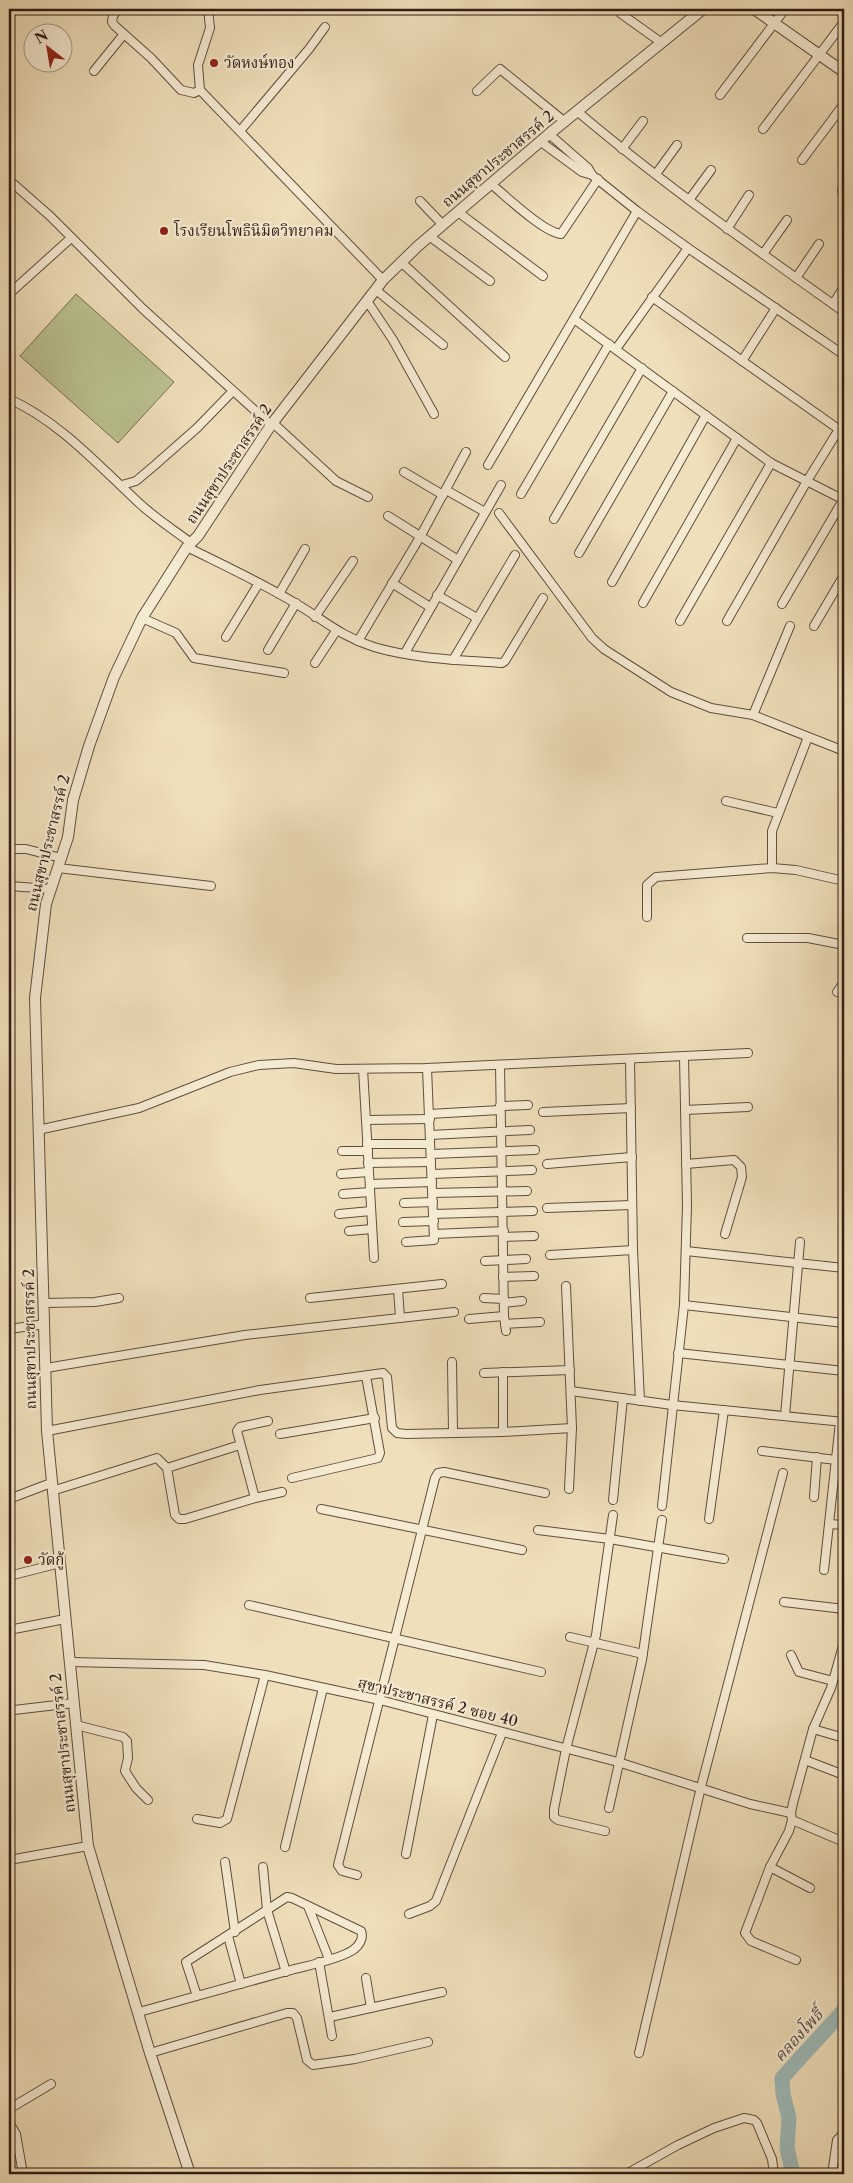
<svg xmlns="http://www.w3.org/2000/svg" width="853" height="2183" viewBox="0 0 853 2183" font-family="'Libre Caslon Text','Noto Serif Thai',serif">
<style>
.green{fill:#bac18f;stroke:#756f51}
.lines{fill:none;stroke-linecap:round;stroke-linejoin:round}
.river{stroke:#9dbab9;stroke-width:15}
.minor-casing{stroke:#604e3d;stroke-width:10}
.tertiary-casing{stroke:#604e3d;stroke-width:12}
.minor{stroke:#f5ead2;stroke-width:8}
.tertiary{stroke:#f5ead2;stroke-width:10}
.poi-dot{fill:#8f2418;stroke:#f5ead2;stroke-width:2}
.labels{text-anchor:middle;stroke-width:4.5;stroke-linejoin:round;paint-order:stroke}
.poi-label{font-size:15px;fill:#301d13;stroke:#f5ead2;text-anchor:start}
.street-label{font-size:15px;fill:#301d13;stroke:#f5ead2}
.water-label{font-size:16px;font-style:italic;fill:#514c45;stroke:#f5ead2}
</style>
<rect width="100%" height="100%" fill="#efdfba"/>
<filter id="stains"><feTurbulence type="fractalNoise" baseFrequency=".004" numOctaves="4"/><feColorMatrix values="0 0 0 0 .2 0 0 0 0 .09 0 0 0 0 .02 0 0 0 .5 -.17"/></filter>
<radialGradient id="worn" r=".72"><stop offset=".6" stop-color="#630" stop-opacity="0"/><stop offset="1" stop-color="#630" stop-opacity=".3"/></radialGradient>
<polygon class="green" points="76,294 174,382 118,443 20,356"/>
<g class="lines">
<polyline class="river" points="793,2174 787,2148 789,2118 783,2094 782,2078 844,2010"/>
<g class="minor-casing">
<g id="minor">
<polyline points="118,9 113,16 112,22 115,26 151,58 181,90 194,93 200,90"/>
<polyline points="208,9 210,28 198,65 200,90 383,280"/>
<polyline points="620,13 662,43"/>
<polyline points="94,71 124,34"/>
<polyline points="477,91 500,69 565,122"/>
<polyline points="720,95 785,9"/>
<path d="M578,112C663,184 754,248 844,312"/>
<polyline points="763,129 844,22"/>
<polyline points="240,131 309,49 325,27"/>
<polyline points="549,134 588,168 592,175 637,211 688,248 844,355"/>
<polyline points="541,142 582,172 592,175"/>
<polyline points="622,149 643,121"/>
<polyline points="802,160 844,104"/>
<polyline points="656,174 677,145"/>
<polyline points="9,180 50,216 143,309 271,425"/>
<path d="M491,184C506,196 543,232 561,234L598,179"/>
<polyline points="842,191 844,188"/>
<polyline points="689,200 711,170"/>
<polyline points="420,201 443,225"/>
<polyline points="458,212 543,276"/>
<polyline points="727,229 749,195"/>
<polyline points="429,236 490,281"/>
<polyline points="763,254 787,220"/>
<polyline points="401,262 505,357"/>
<polyline points="796,278 819,244"/>
<polyline points="376,290 443,345"/>
<polyline points="9,294 71,238"/>
<polyline points="652,297 844,433"/>
<polyline points="367,301 393,340 434,414"/>
<polyline points="833,304 844,287"/>
<polyline points="574,319 771,463 844,500"/>
<polyline points="616,349 688,248"/>
<polyline points="742,361 776,308"/>
<path d="M9,399C59,421 99,466 139,503C155,518 174,530 191,543"/>
<polyline points="273,423 336,481 368,497"/>
<polyline points="488,465 637,211"/>
<polyline points="404,472 443,495"/>
<polyline points="122,485 136,481 155,465 197,428 233,391"/>
<polyline points="446,490 485,512"/>
<polyline points="521,494 609,344"/>
<polyline points="499,513 592,638 604,649 671,692 711,708 753,715 844,751"/>
<polyline points="388,516 458,560"/>
<polyline points="554,519 642,368"/>
<path d="M187,547C223,565 260,582 295,603C324,620 340,636 374,647C414,659 461,660 502,663L505,661L543,598"/>
<polyline points="579,553 673,391"/>
<polyline points="612,582 706,415"/>
<polyline points="392,583 430,607"/>
<polyline points="279,594 305,549"/>
<polyline points="437,595 477,618"/>
<polyline points="643,603 737,438"/>
<polyline points="782,604 843,500"/>
<polyline points="315,617 353,561"/>
<polyline points="142,618 176,633 194,658 284,673"/>
<polyline points="680,621 771,463"/>
<polyline points="727,621 807,481 844,421"/>
<polyline points="814,626 844,575"/>
<polyline points="226,637 259,583"/>
<polyline points="358,641 420,537 466,452"/>
<polyline points="268,650 296,603"/>
<polyline points="405,653 501,485"/>
<polyline points="453,660 515,555"/>
<polyline points="315,663 336,631"/>
<polyline points="753,715 790,626"/>
<polyline points="726,801 778,813"/>
<polyline points="9,849 26,849 61,858"/>
<polyline points="58,868 211,886"/>
<polyline points="772,868 772,831 808,737"/>
<polyline points="9,886 51,889"/>
<polyline points="647,917 647,885 656,877 772,868 796,870 844,881"/>
<polyline points="747,938 808,938 844,945"/>
<polyline points="837,992 844,982"/>
<polyline points="630,1059 633,1250 640,1401"/>
<polyline points="500,1065 504,1316"/>
<polyline points="363,1069 374,1258"/>
<polyline points="500,1106 528,1105"/>
<polyline points="685,1110 748,1107"/>
<polyline points="543,1112 631,1108"/>
<polyline points="429,1114 500,1110"/>
<polyline points="366,1120 430,1119"/>
<polyline points="38,1130 139,1108 230,1072 259,1065 294,1063 336,1069 427,1068 748,1053"/>
<polyline points="430,1135 530,1130"/>
<polyline points="367,1144 430,1144"/>
<polyline points="342,1151 368,1151"/>
<polyline points="431,1154 535,1150"/>
<polyline points="368,1163 431,1162"/>
<polyline points="547,1164 632,1157"/>
<polyline points="686,1164 734,1160 741,1167 742,1177 725,1234"/>
<polyline points="341,1174 369,1172"/>
<polyline points="432,1174 532,1170"/>
<polyline points="370,1184 432,1182"/>
<polyline points="433,1193 527,1191"/>
<polyline points="343,1194 370,1192"/>
<polyline points="404,1203 433,1202"/>
<polyline points="547,1208 632,1205"/>
<polyline points="339,1214 371,1211"/>
<polyline points="433,1214 533,1211"/>
<polyline points="403,1222 434,1221"/>
<polyline points="349,1231 372,1229"/>
<polyline points="434,1234 504,1231"/>
<polyline points="504,1237 534,1236"/>
<polyline points="406,1242 434,1240 427,1068"/>
<polyline points="686,1251 844,1268"/>
<polyline points="550,1255 633,1250"/>
<polyline points="485,1261 526,1259"/>
<polyline points="503,1277 534,1276"/>
<polyline points="566,1286 572,1428 569,1489"/>
<polyline points="398,1289 400,1318"/>
<polyline points="310,1298 442,1284"/>
<polyline points="484,1298 504,1299"/>
<polyline points="45,1303 95,1302 119,1298"/>
<polyline points="504,1303 522,1301"/>
<polyline points="684,1305 844,1323"/>
<polyline points="469,1319 504,1316 506,1331"/>
<polyline points="505,1324 540,1322"/>
<polyline points="9,1329 45,1324"/>
<polyline points="678,1353 844,1371"/>
<polyline points="452,1362 453,1432"/>
<polyline points="46,1368 245,1335 454,1312"/>
<polyline points="503,1372 503,1432"/>
<polyline points="484,1373 570,1370"/>
<polyline points="571,1391 672,1405 844,1422"/>
<polyline points="785,1416 800,1242"/>
<polyline points="47,1431 260,1390 383,1373 387,1377 392,1428 397,1433 406,1434 503,1432 572,1428"/>
<polyline points="280,1434 375,1418"/>
<polyline points="762,1451 836,1460"/>
<polyline points="167,1468 240,1445"/>
<polyline points="292,1478 378,1458 380,1453 366,1376"/>
<polyline points="52,1491 157,1458 167,1468 175,1515 179,1519 185,1519 255,1498 282,1492"/>
<polyline points="814,1497 817,1457"/>
<polyline points="255,1498 237,1431 240,1427 268,1421"/>
<polyline points="9,1499 51,1483"/>
<polyline points="613,1500 623,1398"/>
<polyline points="662,1506 684,1305 687,1205 684,1057"/>
<polyline points="321,1509 522,1550"/>
<polyline points="709,1519 724,1410"/>
<polyline points="829,1524 844,1525"/>
<polyline points="538,1530 610,1539 724,1559"/>
<polyline points="824,1570 840,1422"/>
<polyline points="9,1576 60,1563"/>
<polyline points="784,1602 844,1609"/>
<polyline points="249,1605 541,1672"/>
<polyline points="9,1630 65,1619"/>
<polyline points="570,1637 643,1654"/>
<polyline points="791,1655 799,1672 833,1681"/>
<polyline points="70,1662 204,1665 265,1675 380,1700 618,1762 750,1804 791,1813"/>
<polyline points="14,1710 74,1703"/>
<polyline points="76,1725 123,1737 127,1741 128,1758 125,1771 136,1788 148,1800"/>
<polyline points="813,1729 844,1738"/>
<polyline points="805,1760 844,1775"/>
<polyline points="609,1808 642,1660 662,1520"/>
<polyline points="197,1819 220,1823 227,1819 265,1675"/>
<polyline points="792,1820 844,1842"/>
<polyline points="605,1831 558,1820 554,1817 554,1809 566,1749 596,1635 613,1515"/>
<polyline points="285,1847 323,1688"/>
<polyline points="406,1854 433,1715"/>
<polyline points="9,1860 88,1846"/>
<polyline points="225,1862 235,1932"/>
<polyline points="263,1867 267,1910 286,1972"/>
<polyline points="770,1867 810,1888"/>
<polyline points="357,1875 342,1871 338,1865 435,1478 438,1473 444,1472 545,1493"/>
<polyline points="308,1906 329,1959"/>
<polyline points="409,1914 430,1906 436,1901 502,1733"/>
<polyline points="228,1936 241,1984"/>
<polyline points="796,1960 751,1941 745,1933 770,1867 789,1831 792,1820 791,1813 793,1803 813,1729 831,1688 844,1642"/>
<polyline points="319,1962 332,2036"/>
<polyline points="366,1978 371,2008"/>
<path d="M139,2012C189,1998 240,1984 291,1970C307,1966 340,1959 353,1950C359,1946 364,1938 361,1931L292,1898L287,1897L186,1962L197,1996"/>
<polyline points="330,2017 442,1992"/>
<polyline points="150,2053 287,2013 293,2013 297,2018 307,2060 313,2065 355,2059 428,2042"/>
<polyline points="639,2053 701,1787 783,1473"/>
<polyline points="9,2109 51,2084"/>
<polyline points="9,2115 10,2124 16,2134 23,2174"/>
<polyline points="626,2174 678,2145 714,2128 744,2118 754,2120 757,2123 772,2159 774,2174"/>
<polyline points="832,2174 837,2140 844,2133"/>
</g>
</g>
<g class="tertiary-casing">
<g id="tertiary">
<polyline points="754,9 844,72"/>
<polyline points="190,2174 150,2053 88,1846 47,1431 35,998 46,904 68,837 73,800 89,746 114,677 142,618 187,547 198,536 271,425 383,280 418,246 549,134 703,9"/>
</g>
</g>
<use href="#minor" class="minor"/>
<use href="#tertiary" class="tertiary"/>
</g>
<g class="poi-dot">
<circle cx="214" cy="63" r="5"/>
<circle cx="164" cy="231" r="5"/>
<circle cx="28" cy="1560" r="5"/>
</g>
<g class="labels">
<g class="poi-label">
<text x="224" y="68">วัดหงษ์ทอง</text>
<text x="174" y="236">โรงเรียนโพธินิมิตวิทยาคม</text>
<text x="38" y="1565">วัดกู้</text>
</g>
<g class="street-label">
<text transform="translate(498 159) rotate(-40)" y="5">ถนนสุขาประชาสรรค์ 2</text>
<text transform="translate(229 464) rotate(-56)" y="5">ถนนสุขาประชาสรรค์ 2</text>
<text transform="translate(48 843) rotate(-76)" y="5">ถนนสุขาประชาสรรค์ 2</text>
<text transform="translate(30 1339) rotate(-91)" y="5">ถนนสุขาประชาสรรค์ 2</text>
<text transform="translate(438 1702) rotate(14)" y="5">สุขาประชาสรรค์ 2 ซอย 40</text>
<text transform="translate(63 1743) rotate(-96)" y="5">ถนนสุขาประชาสรรค์ 2</text>
</g>
<g class="water-label">
<text transform="translate(798 2035) rotate(-48)" y="6">คลองโพธิ์</text>
</g>
</g>
<rect width="853" height="2183" fill="none" stroke="#efdfba" stroke-width="30"/>
<rect x="10" y="10" width="833" height="2163" fill="none" stroke="#301d13" stroke-width="2.5"/>
<rect x="15" y="15" width="823" height="2153" fill="none" stroke="#301d13"/>
<g transform="translate(48 48) rotate(329)"><circle r="24" fill="#f5ead2" stroke="#a69886"/>
<path d="M0-4L9 19L0 12L-9 19Z" fill="#8f2418"/>
<text y="-8" font-size="14" font-weight="bold" text-anchor="middle" fill="#301d13">N</text>
</g>
<rect width="100%" height="100%" filter="url(#stains)"/>
<rect width="100%" height="100%" fill="url(#worn)"/>
</svg>
